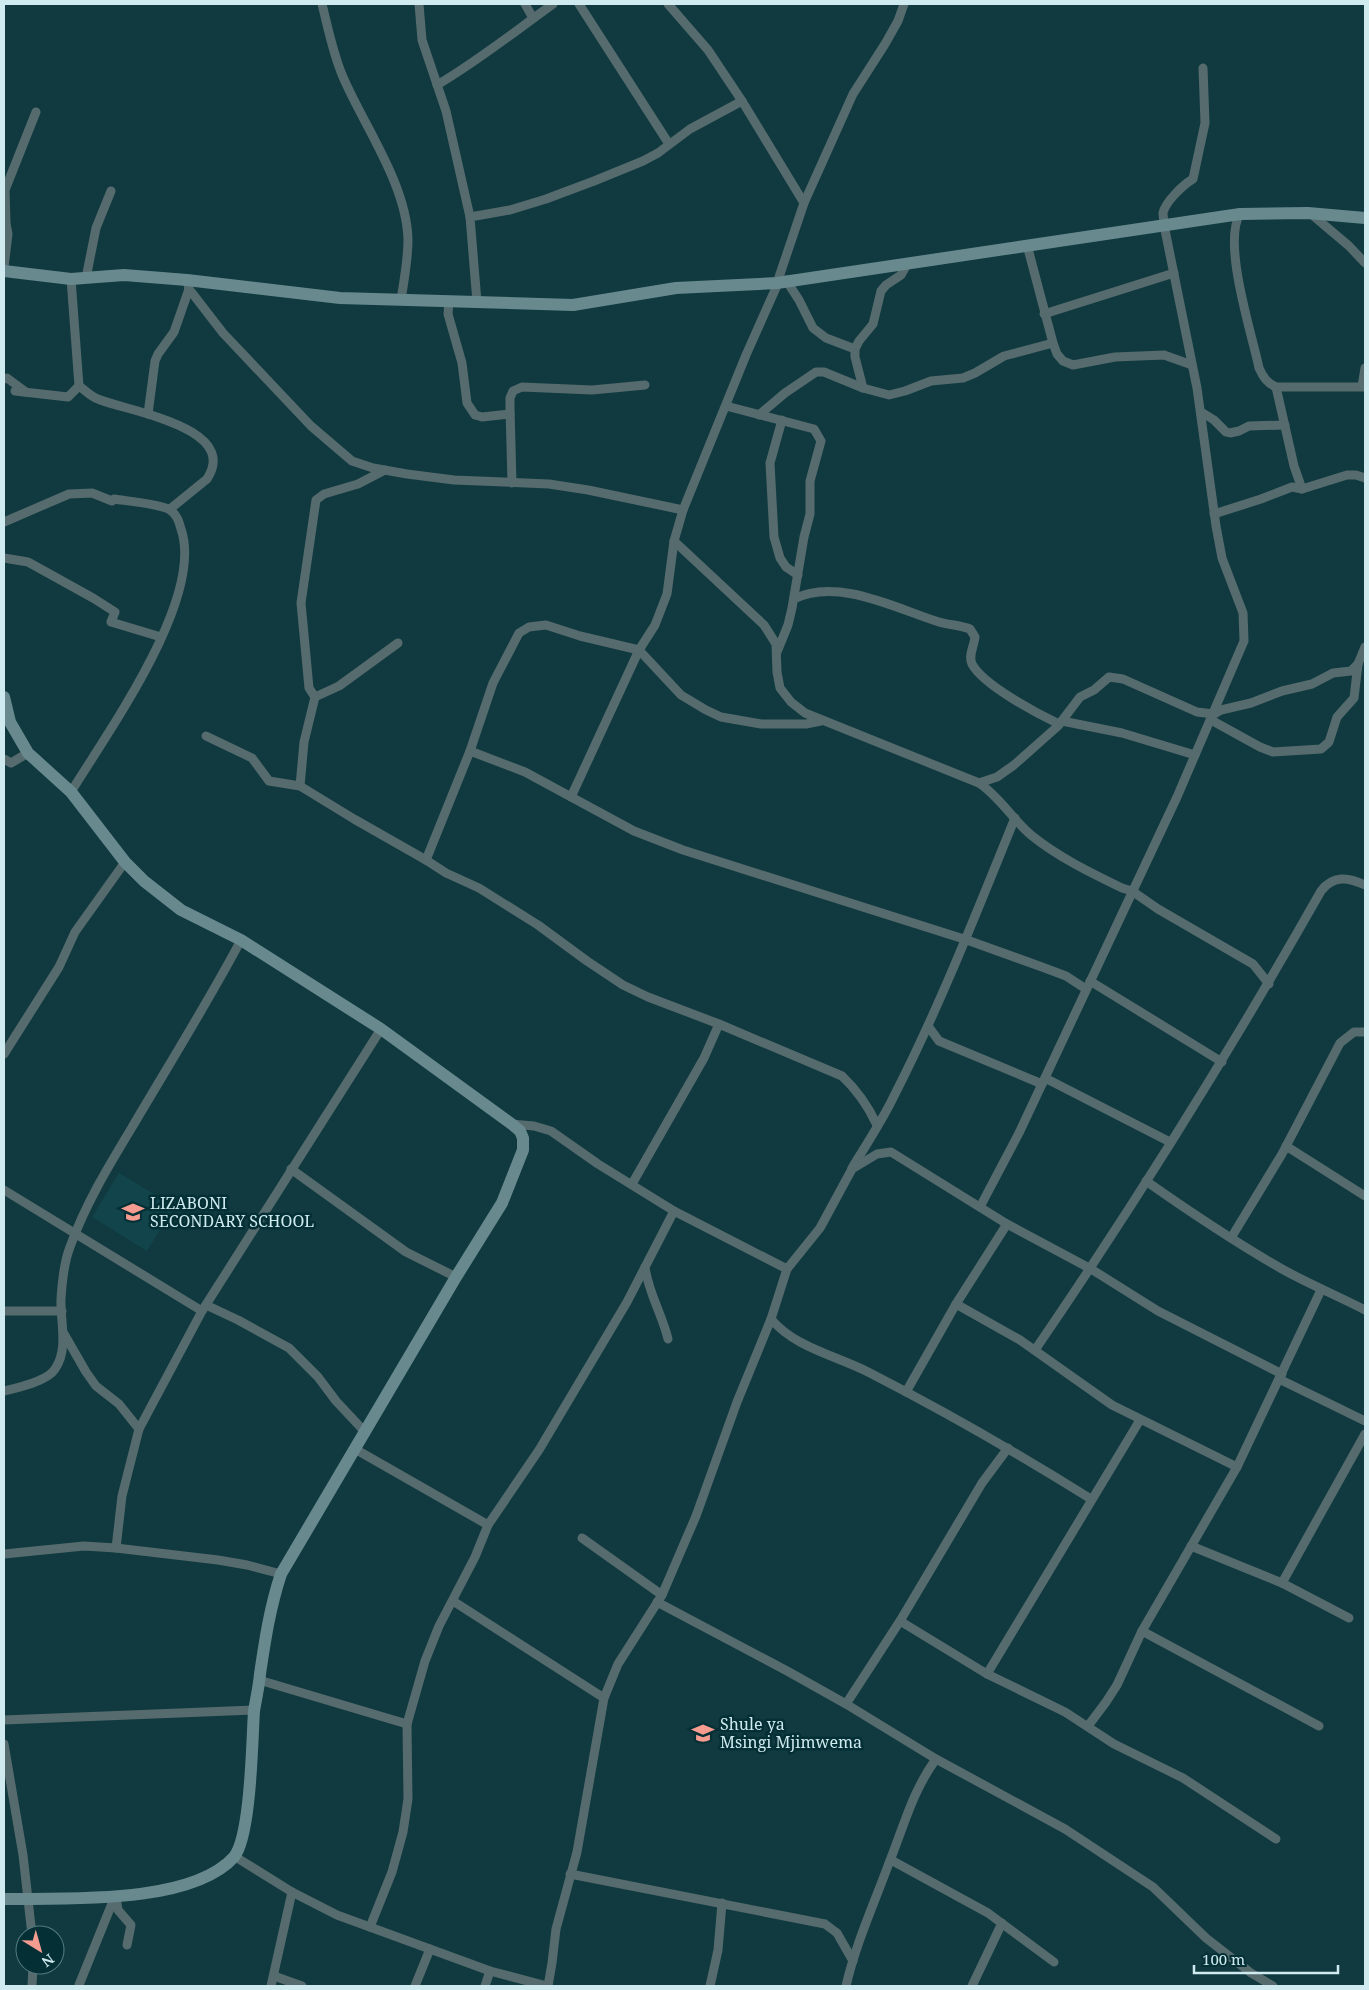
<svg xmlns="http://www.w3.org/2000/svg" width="1369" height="1990" viewBox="0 0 1369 1990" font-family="'Noto Serif',serif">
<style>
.built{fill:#11454b}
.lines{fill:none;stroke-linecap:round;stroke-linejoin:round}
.street{stroke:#566b6e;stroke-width:9}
.secondary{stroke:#688a8f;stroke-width:12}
.labels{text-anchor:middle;stroke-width:5;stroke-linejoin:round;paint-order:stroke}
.poi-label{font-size:16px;fill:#d0ebef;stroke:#032f35;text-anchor:start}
</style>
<rect width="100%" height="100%" fill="#103a3f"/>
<polygon class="built" points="119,1173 174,1206 147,1251 92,1217"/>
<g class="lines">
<g class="street">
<path d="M322,4C328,28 333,54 343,77C364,126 407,185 408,240C408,260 404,280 401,300"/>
<polyline points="419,4 422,40 446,111 470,217"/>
<polyline points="525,4 533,18"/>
<polyline points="579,4 669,144"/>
<polyline points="668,4 708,50 742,101 804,203"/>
<path d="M437,85C478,61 514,32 553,4"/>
<polyline points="1310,213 1349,246 1365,263"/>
<path d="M1240,214C1222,243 1252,334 1259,368C1263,377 1267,383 1276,387H1365"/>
<polyline points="1027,245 1053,343 1057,354 1063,361 1073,365 1115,357 1164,355 1192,365"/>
<polyline points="4,267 8,234 6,223 5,190 36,112"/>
<polyline points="86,278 96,228 111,191"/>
<polyline points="71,279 79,386"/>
<polyline points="187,280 189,289 223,333 311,426 352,461 373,468 407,474 454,480 549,484 588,490 683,510"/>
<polyline points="786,280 799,300 813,328 826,338 855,349"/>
<polyline points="777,283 804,203 853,94 885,44 898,21 904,4"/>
<polyline points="449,301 448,314 462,363 467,403 475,415 482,417 510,414"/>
<polyline points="477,302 470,217 510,210 546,199 594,181 643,161 658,153 690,129 742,101"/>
<polyline points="1044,314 1174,273"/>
<polyline points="4,379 7,378 26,392"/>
<polyline points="1362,386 1365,368"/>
<polyline points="1276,387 1294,466 1302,489"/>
<polyline points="863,388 855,357 855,349 859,341 873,324 881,291 886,285 901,275 906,266 912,263"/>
<path d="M15,391L68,397L79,386C85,390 91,397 98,399C126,411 241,427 207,479L170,509"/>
<polyline points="726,406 814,429 821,441 810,481 810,514 804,537 792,608 788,625 777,652"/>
<polyline points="1201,412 1214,420 1226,432 1230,433 1239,431 1249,426 1285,425"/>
<polyline points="148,414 155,361 158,354 174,332 189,289"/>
<polyline points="759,415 785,393 816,372 824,372 863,388 889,395 905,391 931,381 963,378 975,373 1004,356 1053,343"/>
<polyline points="782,420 770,463 774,537 780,558 786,567 798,575"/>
<polyline points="512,483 510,409 510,398 513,391 522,387 592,390 645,385"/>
<polyline points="1214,514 1261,499 1292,487 1302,489 1347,475 1356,475 1365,478"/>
<path d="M4,522L69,494L92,493L112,501L114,499C126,501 162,504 170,510C177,514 179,522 181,529C205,598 107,733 71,792"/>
<path d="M674,541L764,625L776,644L777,672L780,688L791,702L805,713L979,783C1000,797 1012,819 1031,835C1058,857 1091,873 1122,888L1132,891L1158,909L1253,964L1269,984"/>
<polyline points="4,558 28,562 93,598 115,612 111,622 161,637"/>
<path d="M794,599C838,577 897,609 939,622C949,625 960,625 970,629L975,637C974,646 968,656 972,664C983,685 1038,714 1059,724"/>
<polyline points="315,697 339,686 398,643"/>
<polyline points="1211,720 1260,747 1273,752 1321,749 1329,742 1337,717 1354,698 1358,664 1365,647"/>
<polyline points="1062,721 1122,733 1195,755"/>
<path d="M206,736L252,758L269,781L300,786L354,819L426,860L446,873L479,888L538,925L587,961L623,985L648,997L719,1024L842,1076C858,1091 868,1106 877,1125"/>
<polyline points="470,751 525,772 634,831 683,850 967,940 1042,967 1066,976 1086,989"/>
<polyline points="4,759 11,763 28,753"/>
<polyline points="979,783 997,777 1014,765 1058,726 1080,697 1094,690 1109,677 1123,679 1197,712 1214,714 1221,710 1251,703 1282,691 1312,684 1333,673 1351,671 1358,664"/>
<polyline points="300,786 304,742 315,697 309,688 301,603 316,500 324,494 358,484 385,470"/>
<polyline points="571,797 639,650 655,625 667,594 674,541 683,510 746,355 779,281"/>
<polyline points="426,860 470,751 493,683 519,633 529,627 546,625 580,636 639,650 681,695 706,710 721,717 761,724 806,724 821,721"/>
<polyline points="1090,981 1222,1062"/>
<polyline points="928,1026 939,1041 1042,1084"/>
<polyline points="4,1054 59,967 75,932 125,862"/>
<polyline points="1045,1078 1170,1142"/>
<polyline points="511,1124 534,1126 551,1131 598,1164 674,1211 787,1269"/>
<polyline points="1286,1146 1365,1196"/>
<path d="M852,1168C866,1145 882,1121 894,1096C940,1006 977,911 1015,818"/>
<polyline points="291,1169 406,1252 456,1277"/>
<path d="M1146,1181C1190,1212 1235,1242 1282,1269C1309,1284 1338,1296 1365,1310"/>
<polyline points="632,1184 704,1058 719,1024"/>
<polyline points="4,1190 202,1311 381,1029"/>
<path d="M980,1207L1019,1133L1177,797L1244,641L1243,613L1222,558L1216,526L1197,388L1164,225C1164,221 1163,216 1163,213C1165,202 1184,184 1193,179L1205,123L1203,68"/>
<polyline points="1231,1238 1282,1154 1340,1043 1354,1032 1365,1032"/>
<path d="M645,1267C648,1292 662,1314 668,1339"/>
<polyline points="956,1304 1020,1340 1112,1405 1237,1467"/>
<polyline points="206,1305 238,1320 289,1348 318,1377 336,1401 365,1432"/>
<polyline points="4,1311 62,1311"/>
<path d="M771,1319C795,1348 838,1356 870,1373C946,1412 1019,1454 1091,1499"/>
<polyline points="63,1332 86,1372 96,1386 119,1404 139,1429"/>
<path d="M1035,1350C1137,1201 1232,1048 1321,891C1333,875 1348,877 1365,885"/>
<polyline points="1279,1379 1365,1421"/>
<path d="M4,1391C17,1388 48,1381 55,1369C69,1349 60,1321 61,1299C62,1283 64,1262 70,1247C85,1205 108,1167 131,1129C168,1066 207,1004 241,940"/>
<polyline points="906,1392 956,1304 1007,1224"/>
<polyline points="355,1449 488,1525"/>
<polyline points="582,1538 662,1595"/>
<polyline points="1191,1546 1282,1583 1349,1618"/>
<polyline points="116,1548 122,1496 139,1429 202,1311"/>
<polyline points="4,1554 84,1546 116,1548 218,1560 247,1565 281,1574"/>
<polyline points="1282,1583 1365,1434"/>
<polyline points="453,1601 604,1698"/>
<polyline points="657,1602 789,1672 846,1704 936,1759 1065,1829 1153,1887 1206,1938 1251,1973 1273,1986"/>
<polyline points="900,1621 987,1674 1065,1712 1114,1744 1183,1778 1276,1839"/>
<polyline points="1142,1631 1319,1726"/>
<polyline points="987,1674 1140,1420"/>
<polyline points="259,1680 407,1724"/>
<polyline points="846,1704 900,1621 982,1483 1008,1448"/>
<polyline points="4,1720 254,1710"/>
<polyline points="1088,1726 1106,1702 1117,1685 1142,1631 1237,1467 1321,1290"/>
<polyline points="4,1744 23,1855 32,1935"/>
<polyline points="234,1856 292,1892 337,1915 490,1971 547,1986"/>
<polyline points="891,1860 988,1913 1054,1962"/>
<polyline points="570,1874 825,1924 837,1933 853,1961"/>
<polyline points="116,1897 118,1910 131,1925 127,1945"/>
<polyline points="370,1927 392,1872 403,1832 408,1799 407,1724 425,1661 439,1626 475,1557 488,1525 539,1450 627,1302 674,1211"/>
<polyline points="274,1976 302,1986"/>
<polyline points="79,1985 115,1896"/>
<polyline points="32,1986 33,1965"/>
<polyline points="271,1986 292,1892"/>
<polyline points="415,1986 430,1949"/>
<polyline points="485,1986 490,1971"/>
<polyline points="548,1986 552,1963 556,1929 577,1852 604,1698 618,1664 662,1595 696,1516 737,1402 771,1319 787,1269 820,1228 852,1169 877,1154 891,1152 1007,1224 1091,1269 1158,1311 1282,1374"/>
<polyline points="710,1986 718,1950 722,1903"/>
<path d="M846,1986C856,1943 874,1904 889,1863C904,1826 912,1792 936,1759"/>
<polyline points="972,1986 1002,1923"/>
</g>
<g class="secondary">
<polyline points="4,271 71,279 124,275 187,280 340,298 573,305 676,288 777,283 1240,214 1308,213 1365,218"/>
<path d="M4,697L10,722L28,753L71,792L125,862L144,881L181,910L241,940L381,1029L513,1125L520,1131L523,1138V1150L502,1203L456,1277L281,1574C270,1607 265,1640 260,1674C259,1686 256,1699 254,1711C252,1741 251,1836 234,1857C191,1905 64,1898 4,1899"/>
</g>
</g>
<defs>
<g id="school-bare" transform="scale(1.725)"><path d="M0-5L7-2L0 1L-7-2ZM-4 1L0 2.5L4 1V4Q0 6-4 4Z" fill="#f59c91" stroke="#032f35" stroke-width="2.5" paint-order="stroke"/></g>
</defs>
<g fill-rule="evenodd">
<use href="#school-bare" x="133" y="1212"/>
<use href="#school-bare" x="703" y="1733"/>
</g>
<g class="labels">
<g class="poi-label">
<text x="150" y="1209">LIZABONI<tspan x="150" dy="18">SECONDARY SCHOOL</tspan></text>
<text x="720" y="1730">Shule ya<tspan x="720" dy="18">Msingi Mjimwema</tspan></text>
</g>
</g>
<rect width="1369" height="1990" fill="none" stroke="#d0ebef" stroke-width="10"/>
<g transform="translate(40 1950) rotate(143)"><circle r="24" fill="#032f35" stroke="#557a7f"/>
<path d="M0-4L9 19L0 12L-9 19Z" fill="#f59c91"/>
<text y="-8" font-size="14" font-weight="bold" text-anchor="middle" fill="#d0ebef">N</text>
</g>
<path d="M1194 1965v8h144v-8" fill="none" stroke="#d0ebef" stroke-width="2.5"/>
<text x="1202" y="1965" font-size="15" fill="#d0ebef" stroke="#032f35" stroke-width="4" paint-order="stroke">100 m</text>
</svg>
